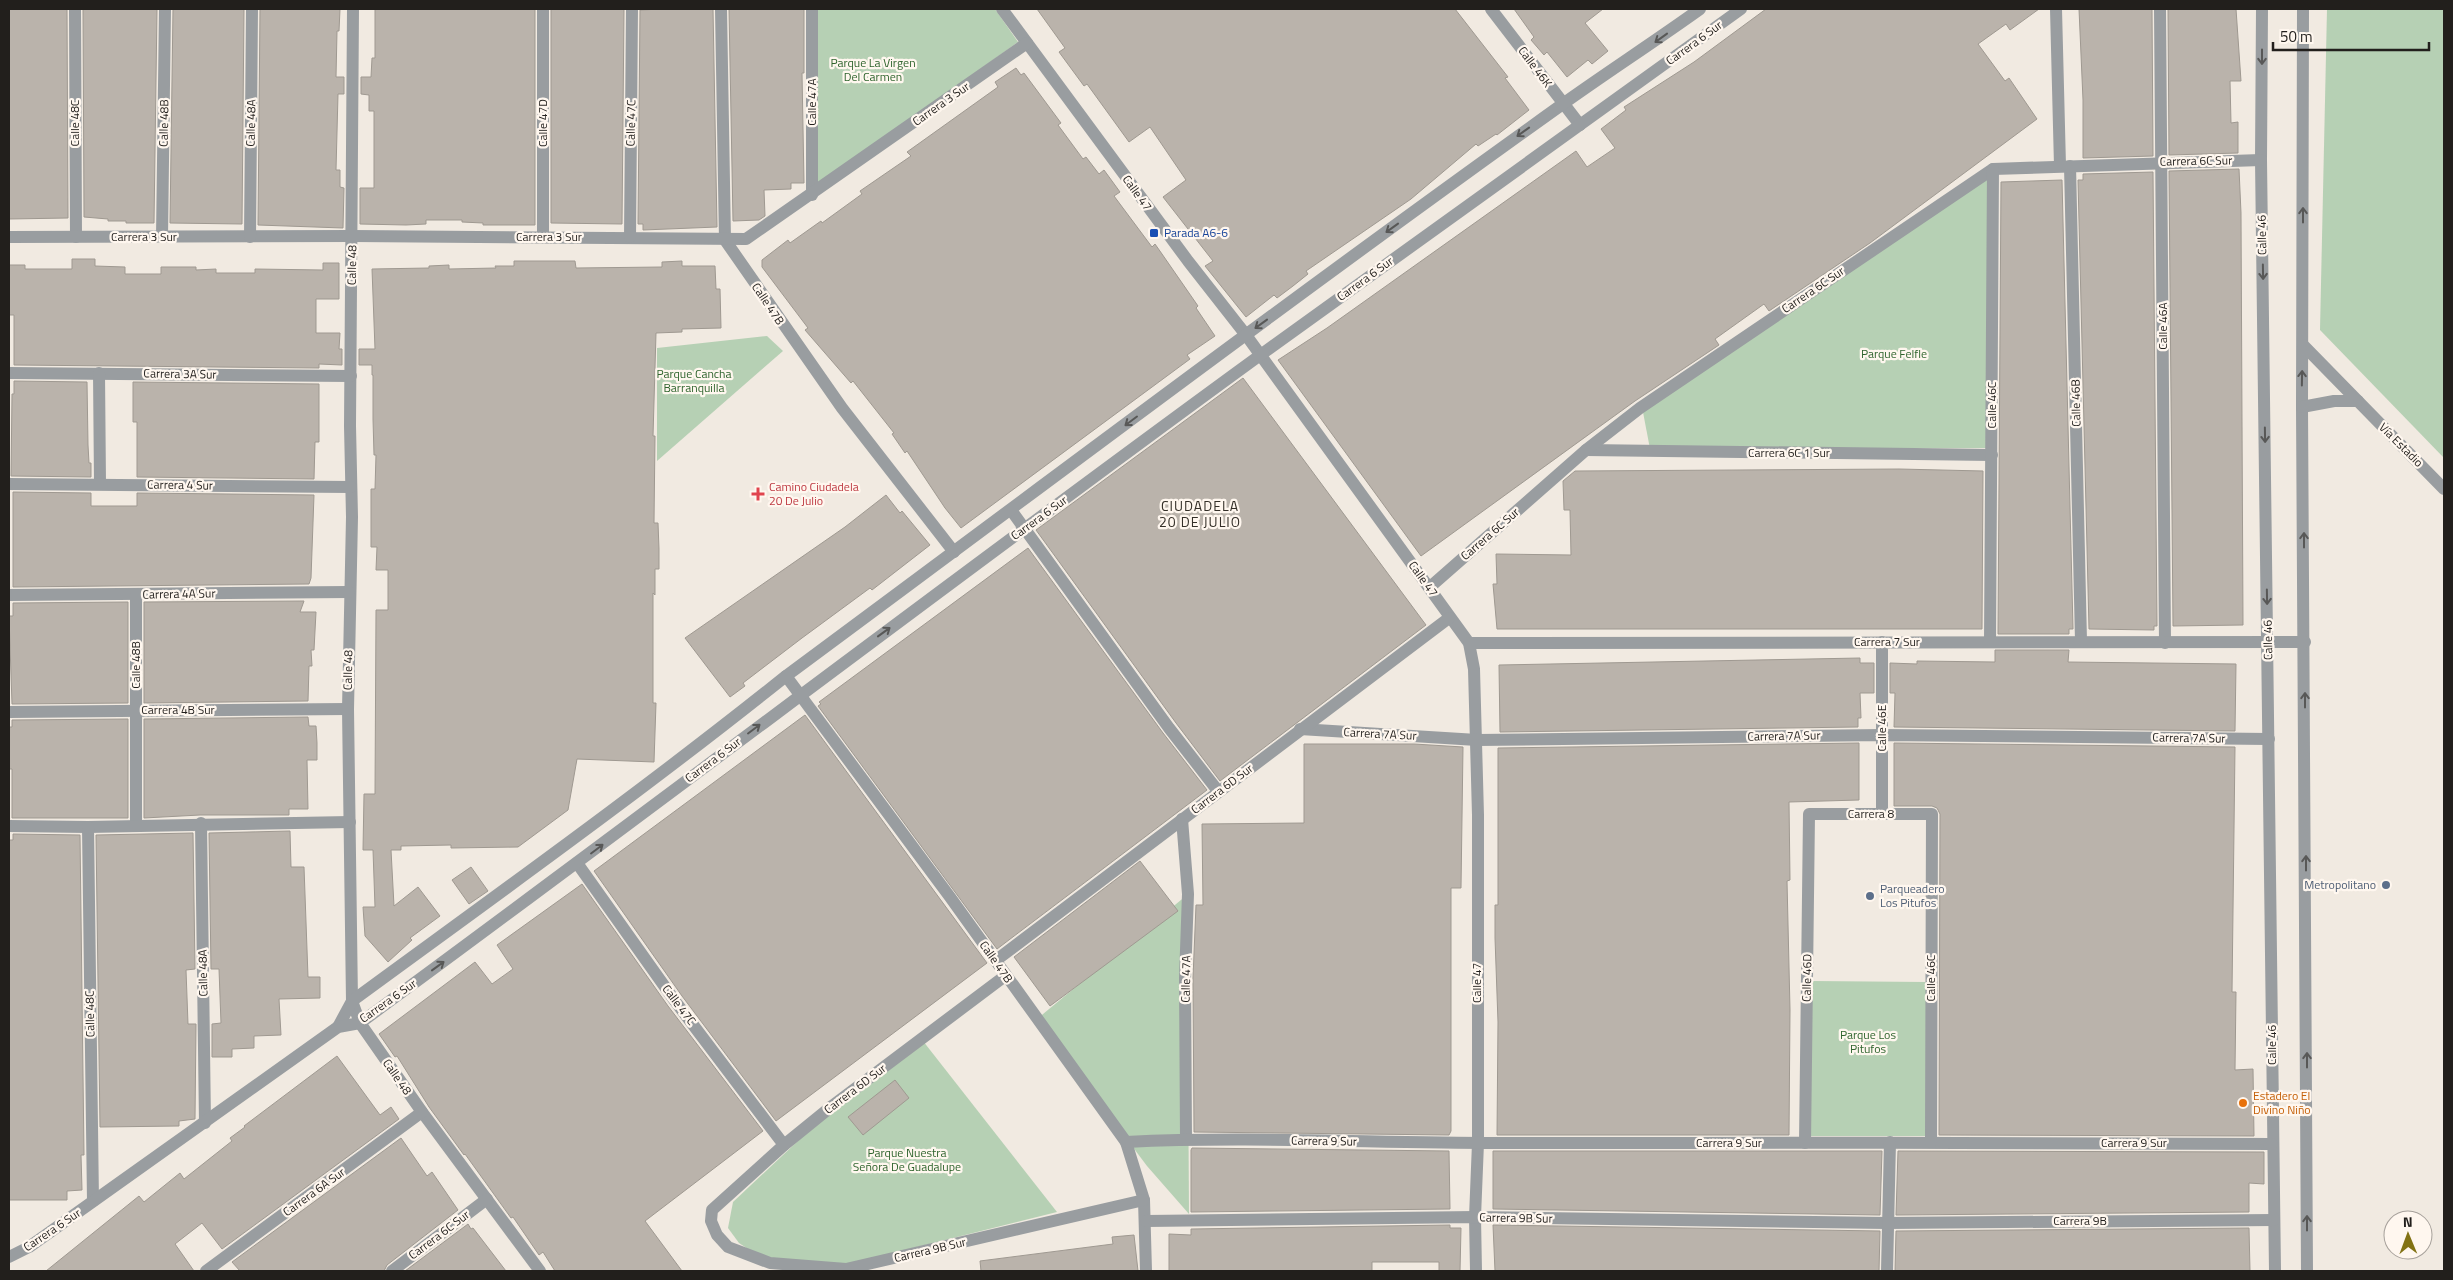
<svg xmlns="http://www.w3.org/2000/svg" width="2453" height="1280" viewBox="0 0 2453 1280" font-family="'Titillium Web',sans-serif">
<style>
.green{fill:#b6d0b4}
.building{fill:#bab3ab;stroke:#9f9991}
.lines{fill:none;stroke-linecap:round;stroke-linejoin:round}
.minor{stroke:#999da0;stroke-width:12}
.oneway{stroke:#585857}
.transit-dot{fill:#1a4fb4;stroke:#fff7ef;stroke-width:2}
.health-dot{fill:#e0444e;stroke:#fff7ef;stroke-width:2}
.service-dot{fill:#5c6f8a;stroke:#fff7ef;stroke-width:2}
.food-dot{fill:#e8710a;stroke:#fff7ef;stroke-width:2}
.labels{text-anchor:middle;stroke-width:4.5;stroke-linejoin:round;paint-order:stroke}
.street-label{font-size:12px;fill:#221f1c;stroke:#fff7ef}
.park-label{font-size:12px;fill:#2f642d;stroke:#fff7ef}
.transit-label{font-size:12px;fill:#164399;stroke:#fff7ef;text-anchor:start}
.health-label{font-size:12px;fill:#be3a42;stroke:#fff7ef;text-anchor:start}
.service-label{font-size:12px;fill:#4e5e75;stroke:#fff7ef;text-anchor:end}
.food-label{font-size:12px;fill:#c56008;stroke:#fff7ef;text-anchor:start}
.neighbourhood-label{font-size:14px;letter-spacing:1px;fill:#342f28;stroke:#fff7ef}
</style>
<rect width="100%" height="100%" fill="#f1eae1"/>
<g class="green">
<polygon points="812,9 995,9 1018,42 813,189"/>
<polygon points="2327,9 2444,9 2444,458 2320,330"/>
<polygon points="1990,174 1990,448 1650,449 1643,412"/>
<polygon points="767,336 783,351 657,461 657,348"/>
<polygon points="1187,895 1189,1214 1147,1166 1037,1019"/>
<polygon points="1812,981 1926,982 1926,1136 1810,1136"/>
<polygon points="923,1041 1057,1212 845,1265 766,1261 739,1243 728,1228 733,1202 833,1108"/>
</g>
<g class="building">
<polygon points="9,9 67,9 68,218 9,219"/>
<polygon points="83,9 157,9 154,223 126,223 126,221 108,221 108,219 84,217"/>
<polygon points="173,9 244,9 242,224 170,223"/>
<polygon points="260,9 340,9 339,31 337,31 336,77 344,77 344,94 338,94 336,170 340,170 340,187 344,188 343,228 258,225"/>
<polygon points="375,9 535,9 535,225 483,225 483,223 462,222 462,220 426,220 426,224 406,225 360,224 360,188 374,188 374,111 369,111 369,95 361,94 361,77 371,77 372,58 375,58"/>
<polygon points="551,9 624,9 622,224 551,223"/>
<polygon points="662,9 713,9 717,227 643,230 643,224 638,224 640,10"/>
<polygon points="729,9 804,9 804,73 802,73 804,183 791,183 791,189 764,190 765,216 759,220 733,221"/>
<polygon points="1037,9 1455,9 1508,77 1505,78 1529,110 1497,135 1496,134 1478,146 1476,144 1411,199 1306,271 1308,274 1293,286 1277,298 1274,295 1246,317 1205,266 1213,261 1163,197 1186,180 1150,127 1129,142 1087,84 1084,86 1059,52 1065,48"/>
<polygon points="1514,9 1603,9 1585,23 1608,51 1592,64 1588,60 1567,77 1547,52 1544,55 1531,40 1534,37"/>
<polygon points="1766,9 2039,9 2010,30 2006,24 1978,44 2005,81 2009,78 2037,119 1870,243 1769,311 1764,304 1715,339 1719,345 1635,401 1421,556 1278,360 1327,328 1576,151 1587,167 1615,148 1601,129 1626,110 1624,107 1694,62"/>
<polygon points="2079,9 2152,9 2153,156 2083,158 2083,100"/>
<polygon points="2168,9 2236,9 2241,81 2230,81 2231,123 2238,122 2238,153 2169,155"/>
<polygon points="1016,68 1021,75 1024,73 1061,123 1058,125 1083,159 1086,157 1099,174 1104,170 1120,192 1114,196 1152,247 1155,244 1162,254 1198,306 1196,308 1215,336 1187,355 1190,359 961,528 945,508 907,451 905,453 892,434 894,433 853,381 851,383 805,330 808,328 762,267 762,260 788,240 790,243 821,221 822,223 862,194 860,191 911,156 907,152 998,87 995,82"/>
<polygon points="2239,169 2241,213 2243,625 2173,626 2169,171"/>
<polygon points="2153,172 2157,626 2154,626 2154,630 2089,629 2078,180 2083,180 2083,174"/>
<polygon points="2062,180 2073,629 2069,629 2069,634 1998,634 2001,182"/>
<polygon points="72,259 95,259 95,266 125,267 125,274 161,274 161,267 196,267 196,270 216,269 216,273 255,273 255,269 323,270 323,263 339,263 339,299 316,299 316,333 340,333 339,349 342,349 342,365 319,364 319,368 14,365 14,315 9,315 9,265 25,265 25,269 72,269"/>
<polygon points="514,261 575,261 576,268 662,267 662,262 682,261 682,266 715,266 716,289 720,289 721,328 682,329 682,332 656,333 653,436 655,436 654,523 658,523 659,549 659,569 655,569 655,595 653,593 653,703 656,703 654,762 577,759 568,810 518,847 451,848 451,845 401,846 401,850 391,850 394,906 418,887 440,916 410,938 412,940 388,962 365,936 363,907 375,907 373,850 363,850 364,794 375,794 376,610 388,610 388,570 376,570 377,547 371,547 371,489 375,489 376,455 374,455 373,419 373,375 372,375 372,365 359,365 359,349 375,349 372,269 429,268 429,266 449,265 449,269 496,268 495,266 514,266"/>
<polygon points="1243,378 1426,625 1220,781 1176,723 1036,530"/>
<polygon points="14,381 87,382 88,445 89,463 91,463 91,477 11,476 12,394 14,394"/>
<polygon points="133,382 319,384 319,442 315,442 314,479 137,477 137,422 133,422"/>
<polygon points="1899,469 1983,471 1982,629 1497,629 1493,584 1497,584 1496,554 1571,555 1570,510 1564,510 1563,481 1575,471"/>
<polygon points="13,492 91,493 91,506 137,506 137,493 314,495 311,578 309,584 13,587"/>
<polygon points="886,495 900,513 902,511 930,545 872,590 870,588 802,638 743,683 745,686 730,697 685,638 845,527"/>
<polygon points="1028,548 1163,733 1207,790 997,949 818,706 821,704 819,702"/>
<polygon points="304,601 300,612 316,612 314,650 311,650 312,666 309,666 308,701 144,703 144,602"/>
<polygon points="128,602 128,703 12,704 9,616 13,616 13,603"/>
<polygon points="1995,650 2069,650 2068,662 2236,664 2235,731 1894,727 1895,693 1890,693 1890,663 1917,664 1917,661 1995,662"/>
<polygon points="1860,658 1860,663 1874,663 1874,693 1860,693 1861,718 1858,718 1858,727 1500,732 1499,665"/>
<polygon points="805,715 987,963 776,1121 682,996 594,871"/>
<polygon points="308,717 309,726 316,726 317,743 317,760 307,760 308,809 289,809 289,815 200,815 144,818 144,719"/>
<polygon points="128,719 128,818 12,818 12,769 9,769 9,727 12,727 12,720"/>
<polygon points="1859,743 1859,800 1789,802 1790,880 1787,881 1790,1010 1789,1135 1497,1135 1498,1022 1495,938 1495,905 1498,905 1498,748"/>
<polygon points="1894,743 2235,747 2232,992 2236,992 2235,1070 2253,1069 2254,1136 1939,1135 1940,814 1937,808 1932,806 1894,806"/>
<polygon points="1304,744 1414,744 1463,747 1461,888 1451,888 1451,1131 1449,1135 1194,1132 1193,978 1196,905 1203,905 1202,824 1304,823"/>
<polygon points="290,831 291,867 304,867 308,977 320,977 320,998 279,999 281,1035 254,1036 254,1048 232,1049 232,1057 212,1057 212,1024 221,1023 219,969 211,969 209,833"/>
<polygon points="193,833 195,969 186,970 188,1024 196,1024 195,1119 179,1121 179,1126 100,1127 96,835"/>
<polygon points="13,834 80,835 84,1155 81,1155 82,1190 67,1191 67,1200 9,1200 9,840 13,840"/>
<polygon points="1140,861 1178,911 1050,1006 1014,957"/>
<polygon points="471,867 488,891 469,904 452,880"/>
<polygon points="582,884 668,1006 763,1131 645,1221 682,1271 555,1271 543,1252 539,1255 513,1217 511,1218 465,1154 464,1155 429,1107 397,1056 395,1057 379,1034 475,962 492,984 513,969 497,945"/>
<polygon points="337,1056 380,1115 391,1107 399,1119 222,1249 202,1223 175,1244 194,1271 46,1271 139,1196 144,1202 180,1173 184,1179 232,1141 230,1138 245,1127 244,1126"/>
<polygon points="895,1080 909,1098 863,1135 848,1117"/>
<polygon points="401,1138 427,1176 432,1172 458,1210 387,1265 384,1271 240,1271 232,1262"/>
<polygon points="1192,1148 1449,1151 1450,1209 1191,1212 1191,1150"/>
<polygon points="1493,1151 1882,1151 1880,1215 1493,1209"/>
<polygon points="1898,1151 2264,1152 2264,1184 2249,1183 2249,1212 1896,1215"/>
<polygon points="468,1224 471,1229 473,1228 506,1271 405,1271"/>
<polygon points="1450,1225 1450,1228 1461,1228 1460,1271 1439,1271 1439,1262 1372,1262 1372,1271 1169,1271 1169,1234 1191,1235 1191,1229"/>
<polygon points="1493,1225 1880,1231 1879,1271 1495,1271"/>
<polygon points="2249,1228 2250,1271 1895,1271 1896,1231"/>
<polygon points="1134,1235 1138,1271 981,1271 980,1261 1113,1244 1112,1237"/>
</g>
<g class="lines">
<g class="minor">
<polyline points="75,9 76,237"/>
<polyline points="353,9 350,426 352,517 348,709 352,1001 360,1023 422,1112 540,1271"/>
<polyline points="721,9 725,240 842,408 954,552"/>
<polyline points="812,9 812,195"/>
<polyline points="1002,9 1188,261 1246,335 1469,643 1474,669 1478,815 1478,1143 1475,1217 1476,1271"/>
<polyline points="1491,9 1580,125"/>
<polyline points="2056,9 2060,166"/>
<polyline points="2160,9 2165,643"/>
<polyline points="2262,9 2261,160 2275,1271"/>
<polyline points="2303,9 2302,407 2307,1271"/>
<polyline points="2070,166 2081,641"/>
<polyline points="9,237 353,236 746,239 1027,43"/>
<polyline points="162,237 165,9"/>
<polyline points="250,237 252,9"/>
<polyline points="543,237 543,9"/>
<polyline points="630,237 632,9"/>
<polyline points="2303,345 2444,489"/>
<polyline points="9,373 351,376"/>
<polyline points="99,373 100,484"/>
<polyline points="2302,407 2334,401 2358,401"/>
<polyline points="1586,450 1992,455"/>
<polyline points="9,484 351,487"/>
<polyline points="1011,510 1169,728 1218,791"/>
<polyline points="1430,587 1586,450 1640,408 1993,169 2261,160"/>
<polyline points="9,595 349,592"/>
<polyline points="1990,641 1993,169"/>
<polyline points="1469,643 2305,642"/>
<polyline points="786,676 950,897 1126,1142 1144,1200 1146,1271"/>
<polyline points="9,712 348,709"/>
<polyline points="1300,729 1477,740 1882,735 2269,739"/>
<polyline points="1882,814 1882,642"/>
<polyline points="1182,819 1188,894 1185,978 1186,1139"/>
<polyline points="201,823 205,1123"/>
<polyline points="136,825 136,594"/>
<polyline points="9,826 88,827 350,822"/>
<polyline points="88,827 93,1201"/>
<polyline points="577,863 675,1001 784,1145"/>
<polyline points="995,961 1449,618"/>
<polyline points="1005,976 832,1106 784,1145 712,1210 711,1221 717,1235 728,1247 770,1263 846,1269 1144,1200"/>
<path d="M338,1027L352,1001C498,894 645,789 786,676C1044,485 1300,292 1560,106C1606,73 1654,42 1700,9"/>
<path d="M1126,1142C1249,1136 1372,1143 1495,1143C1754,1143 2013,1142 2272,1144"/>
<polyline points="1805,1143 1809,814 1932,814 1931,1142"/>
<polyline points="1146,1221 1475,1217 1887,1223 2274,1220"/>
<path d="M9,1257L29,1247L338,1027L360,1023C661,802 957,576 1259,356C1419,239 1581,125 1741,9"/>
<polyline points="206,1271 422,1112"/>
<polyline points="392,1271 487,1199"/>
<polyline points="1887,1271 1890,1142"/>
</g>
</g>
<defs><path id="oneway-shaft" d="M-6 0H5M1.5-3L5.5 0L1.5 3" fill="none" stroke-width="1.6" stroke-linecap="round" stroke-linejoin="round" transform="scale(1.25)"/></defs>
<g class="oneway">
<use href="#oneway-shaft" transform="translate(1661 38) rotate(144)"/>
<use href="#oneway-shaft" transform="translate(2262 57) rotate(90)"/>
<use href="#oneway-shaft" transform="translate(1523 132) rotate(144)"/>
<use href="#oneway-shaft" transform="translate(2303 215) rotate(-90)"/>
<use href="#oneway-shaft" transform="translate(1392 228) rotate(144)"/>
<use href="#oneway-shaft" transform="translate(2263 272) rotate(89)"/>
<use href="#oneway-shaft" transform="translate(1261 324) rotate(144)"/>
<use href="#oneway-shaft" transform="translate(2302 378) rotate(-89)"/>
<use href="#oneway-shaft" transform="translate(1131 421) rotate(143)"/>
<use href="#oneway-shaft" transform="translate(2265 435) rotate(89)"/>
<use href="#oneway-shaft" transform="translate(2304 540) rotate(-90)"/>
<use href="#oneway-shaft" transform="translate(2267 597) rotate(89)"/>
<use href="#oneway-shaft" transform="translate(884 632) rotate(-36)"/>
<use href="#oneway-shaft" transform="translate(2305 700) rotate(-90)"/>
<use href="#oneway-shaft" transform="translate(754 729) rotate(-37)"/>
<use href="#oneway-shaft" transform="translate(597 849) rotate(-37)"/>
<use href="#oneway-shaft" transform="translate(2306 863) rotate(-90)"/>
<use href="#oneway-shaft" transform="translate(438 966) rotate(-36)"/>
<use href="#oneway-shaft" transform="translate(2307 1060) rotate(-90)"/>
<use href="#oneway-shaft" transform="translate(2307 1223) rotate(-90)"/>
</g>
<rect class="transit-dot" x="1149" y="228" width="10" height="10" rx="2.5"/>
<path class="health-dot" d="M755.5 486.5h5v5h5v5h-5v5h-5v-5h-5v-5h5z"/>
<g class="service-dot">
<circle cx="2386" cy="885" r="5"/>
<circle cx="1870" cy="896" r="5"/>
</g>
<circle class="food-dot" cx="2243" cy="1103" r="5"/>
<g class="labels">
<g class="street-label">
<text transform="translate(1694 43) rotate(-36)" y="4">Carrera 6 Sur</text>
<text transform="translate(1535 67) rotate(53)" y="4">Calle 46K</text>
<text transform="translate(812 102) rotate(-90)" y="4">Calle 47A</text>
<text transform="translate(941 104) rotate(-35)" y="4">Carrera 3 Sur</text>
<text transform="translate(75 123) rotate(-90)" y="4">Calle 48C</text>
<text transform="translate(164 123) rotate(-89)" y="4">Calle 48B</text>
<text transform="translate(251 123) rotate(-89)" y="4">Calle 48A</text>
<text transform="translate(543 123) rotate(-90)" y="4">Calle 47D</text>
<text transform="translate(631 123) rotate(-89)" y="4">Calle 47C</text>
<text transform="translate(2196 161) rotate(-1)" y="4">Carrera 6C Sur</text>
<text transform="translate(1137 193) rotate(54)" y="4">Calle 47</text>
<text transform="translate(2262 235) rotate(-91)" y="4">Calle 46</text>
<text x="144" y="241">Carrera 3 Sur</text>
<text x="549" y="241">Carrera 3 Sur</text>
<text transform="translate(352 265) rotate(-89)" y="4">Calle 48</text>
<text transform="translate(1365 279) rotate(-36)" y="4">Carrera 6 Sur</text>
<text transform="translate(1813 290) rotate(-34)" y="4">Carrera 6C Sur</text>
<text transform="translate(768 304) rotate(56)" y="4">Calle 47B</text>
<text transform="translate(2163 326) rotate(-90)" y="4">Calle 46A</text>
<text transform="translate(180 374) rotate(1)" y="4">Carrera 3A Sur</text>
<text transform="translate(2076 403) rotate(-91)" y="4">Calle 46B</text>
<text transform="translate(1992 405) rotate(-90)" y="4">Calle 46C</text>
<text transform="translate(2401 445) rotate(45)" y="4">Vía Estadio</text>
<text x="1789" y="457">Carrera 6C 1 Sur</text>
<text transform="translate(180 485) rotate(1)" y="4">Carrera 4 Sur</text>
<text transform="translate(1039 518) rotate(-36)" y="4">Carrera 6 Sur</text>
<text transform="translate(1490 534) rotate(-41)" y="4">Carrera 6C Sur</text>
<text transform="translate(1423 579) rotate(54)" y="4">Calle 47</text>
<text transform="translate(179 594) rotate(-1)" y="4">Carrera 4A Sur</text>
<text transform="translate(2268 640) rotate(-91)" y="4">Calle 46</text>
<text x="1887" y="646">Carrera 7 Sur</text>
<text transform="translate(136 665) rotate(-90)" y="4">Calle 48B</text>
<text transform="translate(348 670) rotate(-89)" y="4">Calle 48</text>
<text x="178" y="714">Carrera 4B Sur</text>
<text transform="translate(1882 728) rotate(-90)" y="4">Calle 46E</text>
<text transform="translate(1380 734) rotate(3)" y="4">Carrera 7A Sur</text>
<text transform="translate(1784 736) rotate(-1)" y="4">Carrera 7A Sur</text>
<text transform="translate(2189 738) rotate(1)" y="4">Carrera 7A Sur</text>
<text transform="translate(713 760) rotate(-37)" y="4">Carrera 6 Sur</text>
<text transform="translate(1222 789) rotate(-37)" y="4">Carrera 6D Sur</text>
<text x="1871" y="818">Carrera 8</text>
<text transform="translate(996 962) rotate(55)" y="4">Calle 47B</text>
<text transform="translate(203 973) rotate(-91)" y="4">Calle 48A</text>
<text transform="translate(1807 978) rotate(-89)" y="4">Calle 46D</text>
<text transform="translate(1931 978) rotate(-90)" y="4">Calle 46C</text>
<text transform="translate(1186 979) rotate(-89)" y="4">Calle 47A</text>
<text transform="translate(1477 983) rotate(-90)" y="4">Calle 47</text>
<text transform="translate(388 1001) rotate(-35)" y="4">Carrera 6 Sur</text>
<text transform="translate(679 1005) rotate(53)" y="4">Calle 47C</text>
<text transform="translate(90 1014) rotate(-91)" y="4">Calle 48C</text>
<text transform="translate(2272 1045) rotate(-90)" y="4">Calle 46</text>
<text transform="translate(397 1077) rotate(55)" y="4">Calle 48</text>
<text transform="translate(855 1089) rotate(-37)" y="4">Carrera 6D Sur</text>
<text transform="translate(1324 1141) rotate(1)" y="4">Carrera 9 Sur</text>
<text x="1729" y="1147">Carrera 9 Sur</text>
<text x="2134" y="1147">Carrera 9 Sur</text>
<text transform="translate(314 1192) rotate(-36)" y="4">Carrera 6A Sur</text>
<text transform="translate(1516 1218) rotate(1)" y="4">Carrera 9B Sur</text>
<text x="2080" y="1225">Carrera 9B</text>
<text transform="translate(52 1230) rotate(-34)" y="4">Carrera 6 Sur</text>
<text transform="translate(439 1235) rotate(-37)" y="4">Carrera 6C Sur</text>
<text transform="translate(930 1250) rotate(-13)" y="4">Carrera 9B Sur</text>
</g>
<g class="park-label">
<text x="873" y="67">Parque La Virgen<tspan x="873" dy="14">Del Carmen</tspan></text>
<text x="1894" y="358">Parque Felfle</text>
<text x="694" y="378">Parque Cancha<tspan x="694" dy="14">Barranquilla</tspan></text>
<text x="1868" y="1039">Parque Los<tspan x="1868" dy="14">Pitufos</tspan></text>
<text x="907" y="1157">Parque Nuestra<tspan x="907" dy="14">Señora De Guadalupe</tspan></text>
</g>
<g class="transit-label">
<text x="1164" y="237">Parada A6-6</text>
</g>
<g class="health-label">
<text x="769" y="491">Camino Ciudadela<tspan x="769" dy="14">20 De Julio</tspan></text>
</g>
<g class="service-label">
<text x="2376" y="889">Metropolitano</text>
<text x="1880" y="893" text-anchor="start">Parqueadero<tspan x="1880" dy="14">Los Pitufos</tspan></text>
</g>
<g class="food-label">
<text x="2253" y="1100">Estadero El<tspan x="2253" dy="14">Divino Niño</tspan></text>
</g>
<g class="neighbourhood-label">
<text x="1200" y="511">CIUDADELA<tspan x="1200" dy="16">20 DE JULIO</tspan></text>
</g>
</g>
<rect width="2453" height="1280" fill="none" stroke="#221f1c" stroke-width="20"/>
<g transform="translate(2408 1235) rotate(359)"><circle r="24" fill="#fff7ef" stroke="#a7a19b"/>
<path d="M0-4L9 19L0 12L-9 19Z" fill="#827213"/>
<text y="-8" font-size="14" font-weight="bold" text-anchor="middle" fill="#221f1c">N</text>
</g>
<path d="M2273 42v8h156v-8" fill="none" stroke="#221f1c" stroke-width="2.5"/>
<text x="2280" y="42" font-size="15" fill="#221f1c" stroke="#fff7ef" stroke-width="4" paint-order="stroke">50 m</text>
</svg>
